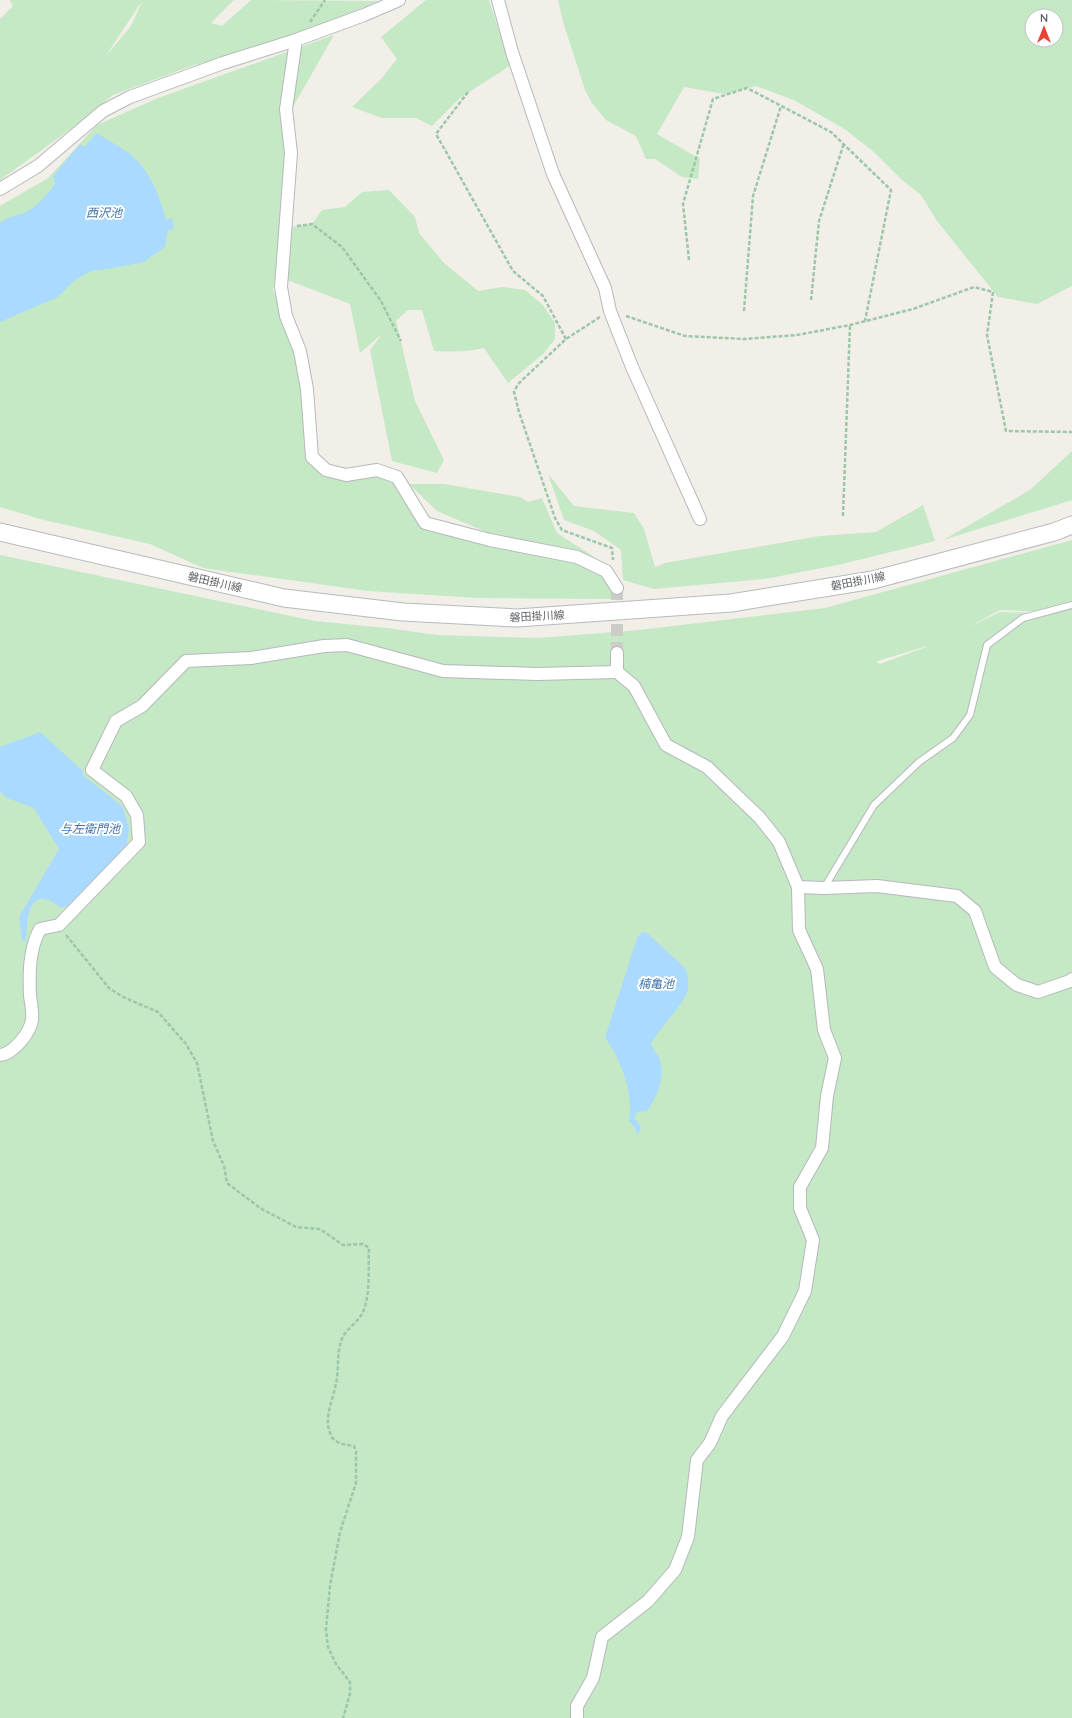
<svg xmlns="http://www.w3.org/2000/svg" width="1072" height="1718" viewBox="0 0 1072 1718" font-family="Quicksand,'Noto Sans JP',sans-serif">
<style>
.green{fill:#c5e8c5;fill-rule:evenodd}
.water{fill:#aadaff}
.lines{fill:none;stroke-linecap:round;stroke-linejoin:round}
.street-tunnel{stroke:#ccccc8;stroke-width:12;stroke-dasharray:12 6;stroke-linecap:butt}
.lane-casing{stroke:#b5b8bc;stroke-width:8}
.street-casing{stroke:#b5b8bc;stroke-width:14}
.secondary-casing{stroke:#b6babf;stroke-width:19}
.path{stroke:#9cc7a9;stroke-width:2.5;stroke-dasharray:4 2;stroke-linecap:butt}
.lane{stroke:#fff;stroke-width:6}
.street{stroke:#fff;stroke-width:12}
.secondary{stroke:#fff;stroke-width:17}
.labels{text-anchor:middle;stroke-width:4;stroke-linejoin:round;paint-order:stroke}
.street-label{font-size:11px;fill:#5f6368;stroke:#fff}
.water-label{font-size:12px;font-style:italic;fill:#4174aa;stroke:#fff}
</style>
<rect width="100%" height="100%" fill="#f1efe8"/>
<g class="green">
<path d="M10,0H234L211,23L222,26L251,0L379,1L252,53L194,65L113,95L79,123L0,180V19L13,6ZM141,4L131,26L105,57L140,4Z"/>
<polygon points="426,0 489,0 503,43 516,62 460,98 432,126 416,118 382,118 352,107 382,78 397,59 381,37"/>
<path d="M558,0H1072V286L1037,304L998,297L937,221L921,195L901,179L874,152L846,130L794,100L756,86L724,94L684,87L657,134L700,159L698,179L682,177L655,159H646L636,136L606,120L592,103L585,90L564,25ZM1032,16H1056V40H1032Z"/>
<path d="M334,35L290,112L285,228L312,224L322,210L345,207L362,192L389,190L415,217L419,233L444,263L478,291L502,287L525,290L543,305L555,323V339L543,354L508,383L484,348C467,352 451,352 434,351L422,310H408L396,321L415,401L444,460L437,473L392,461L370,350L382,334L360,353L350,304L282,278L284,232L273,290L300,351L312,457L337,473L397,477L425,523L606,571L619,599L477,598L368,591L203,568L150,544L40,519L0,507V206L48,178L97,125L158,98Z"/>
<polygon points="1072,451 1072,500 943,540 1030,490"/>
<polygon points="548,474 574,506 634,513 644,529 655,567 665,563 820,536 876,532 923,505 935,541 842,564 765,579 654,589 623,580 621,550 594,531 564,520"/>
<polygon points="409,484 444,484 520,497 528,502 542,498 557,533 594,557 498,537 437,511"/>
<path d="M1072,540V1718H0V555L315,621L387,628L437,635L538,638L639,630L825,608ZM1000,610L1045,612L1043,613L1000,612L967,628ZM934,644L880,664L877,662V661Z"/>
</g>
<g class="water">
<path d="M97,133C107,140 119,146 129,153C150,170 159,194 166,220L172,218L174,229L168,230L165,247L144,262L113,268L91,271L74,281L58,297L0,322V223C7,217 15,216 24,213C36,208 47,195 55,184L53,176L80,144L84,147Z"/>
<path d="M40,732L82,770L83,775L122,806L129,827L127,845L119,862L78,902L61,908C57,905 52,901 47,900C26,893 27,929 26,941L22,940L19,917L59,849L34,808L7,798L0,792V747Z"/>
<path d="M646,932L686,969C687,975 689,982 688,988C687,1002 658,1029 651,1044C653,1050 659,1055 660,1061C665,1078 657,1098 647,1111L637,1112L634,1118L641,1127L640,1131L636,1134L635,1127L629,1121C634,1095 621,1058 605,1038L637,938L641,933Z"/>
</g>
<g class="lines">
<polyline class="street-tunnel" points="617,588 617,653"/>
<g class="lane-casing">
<polyline id="lane" points="824,888 874,805 919,762 953,738 970,715 987,645 1023,618 1072,605"/>
</g>
<g class="street-casing">
<g id="street">
<polyline points="498,0 512,52 553,174 605,288 610,311 632,367 700,519"/>
<polyline points="296,40 286,109 291,153 281,287 286,316 300,351 307,389 312,457 326,470 346,475 377,470 397,477 425,523 490,540 577,557 606,571 617,588"/>
<polyline points="0,189 38,166 103,111 130,97 223,63 296,40 364,15 399,0"/>
<polyline points="617,653 617,672 634,686 666,745 707,767 760,818 779,842 798,887 824,888 877,886 957,896 975,911 995,967 1017,985 1038,992 1070,981 1072,979"/>
<path d="M0,1055C13,1054 30,1033 32,1020C33,1013 31,1003 30,996C29,974 29,949 40,929L59,925L139,842L137,815L126,796L92,770L116,721L142,706L186,661L251,658L324,646L347,645L443,671L537,674L617,672"/>
<polyline points="577,1718 577,1706 593,1678 602,1637 648,1601 675,1570 688,1537 697,1460 710,1443 722,1416 783,1336 805,1291 813,1240 800,1208 800,1187 822,1148 827,1096 835,1058 824,1030 817,969 799,930 798,887"/>
</g>
</g>
<g class="secondary-casing">
<polyline id="secondary" points="0,532 284,598 403,612 517,618 731,603 873,580 1054,532 1072,525"/>
</g>
<g class="path">
<polyline points="310,22 325,0"/>
<polyline points="468,92 436,134 513,271 543,296 566,339"/>
<polyline points="297,226 312,224 342,247 381,301 401,341"/>
<polyline points="689,260 683,204 713,99 747,88 831,132 891,190 865,321"/>
<polyline points="811,300 819,221 844,143"/>
<polyline points="744,311 753,196 781,106"/>
<polyline points="626,316 685,336 744,339 797,335 850,325 913,309 974,287 993,292 987,335 1006,431 1072,432"/>
<polyline points="600,317 566,339 518,384 514,392 519,412 555,518 562,530 612,548 613,560"/>
<polyline points="843,516 850,325"/>
<path d="M66,935L109,988L123,997L158,1012L186,1044L197,1063L213,1141L224,1166L227,1183L260,1208L296,1227L320,1229L343,1245L363,1244L369,1248C368,1268 371,1292 363,1312C359,1321 349,1327 344,1335C335,1351 340,1367 336,1383C333,1401 322,1420 332,1437C336,1444 347,1445 354,1446L356,1451V1483L340,1532L330,1586L326,1629L328,1647L336,1664L350,1682V1694L343,1718"/>
</g>
<use href="#lane" class="lane"/>
<use href="#street" class="street"/>
<use href="#secondary" class="secondary"/>
</g>
<g class="labels">
<g class="street-label">
<text transform="translate(858 581) rotate(-11)" y="4">磐田掛川線</text>
<text transform="translate(215 582) rotate(13)" y="4">磐田掛川線</text>
<text transform="translate(537 616) rotate(-3)" y="4">磐田掛川線</text>
</g>
<g class="water-label">
<text x="104" y="217">西沢池</text>
<text x="90" y="833">与左衛門池</text>
<text x="656" y="988">楠亀池</text>
</g>
</g>
<g transform="translate(1044 28)"><circle r="19" fill="#ffffff" stroke="#bfc1c3"/>
<path d="M0-3L7 15L0 10L-7 15Z" fill="#ea4335"/>
<text y="-6" font-size="11" font-weight="bold" text-anchor="middle" fill="#5f6368">N</text>
</g>
</svg>
